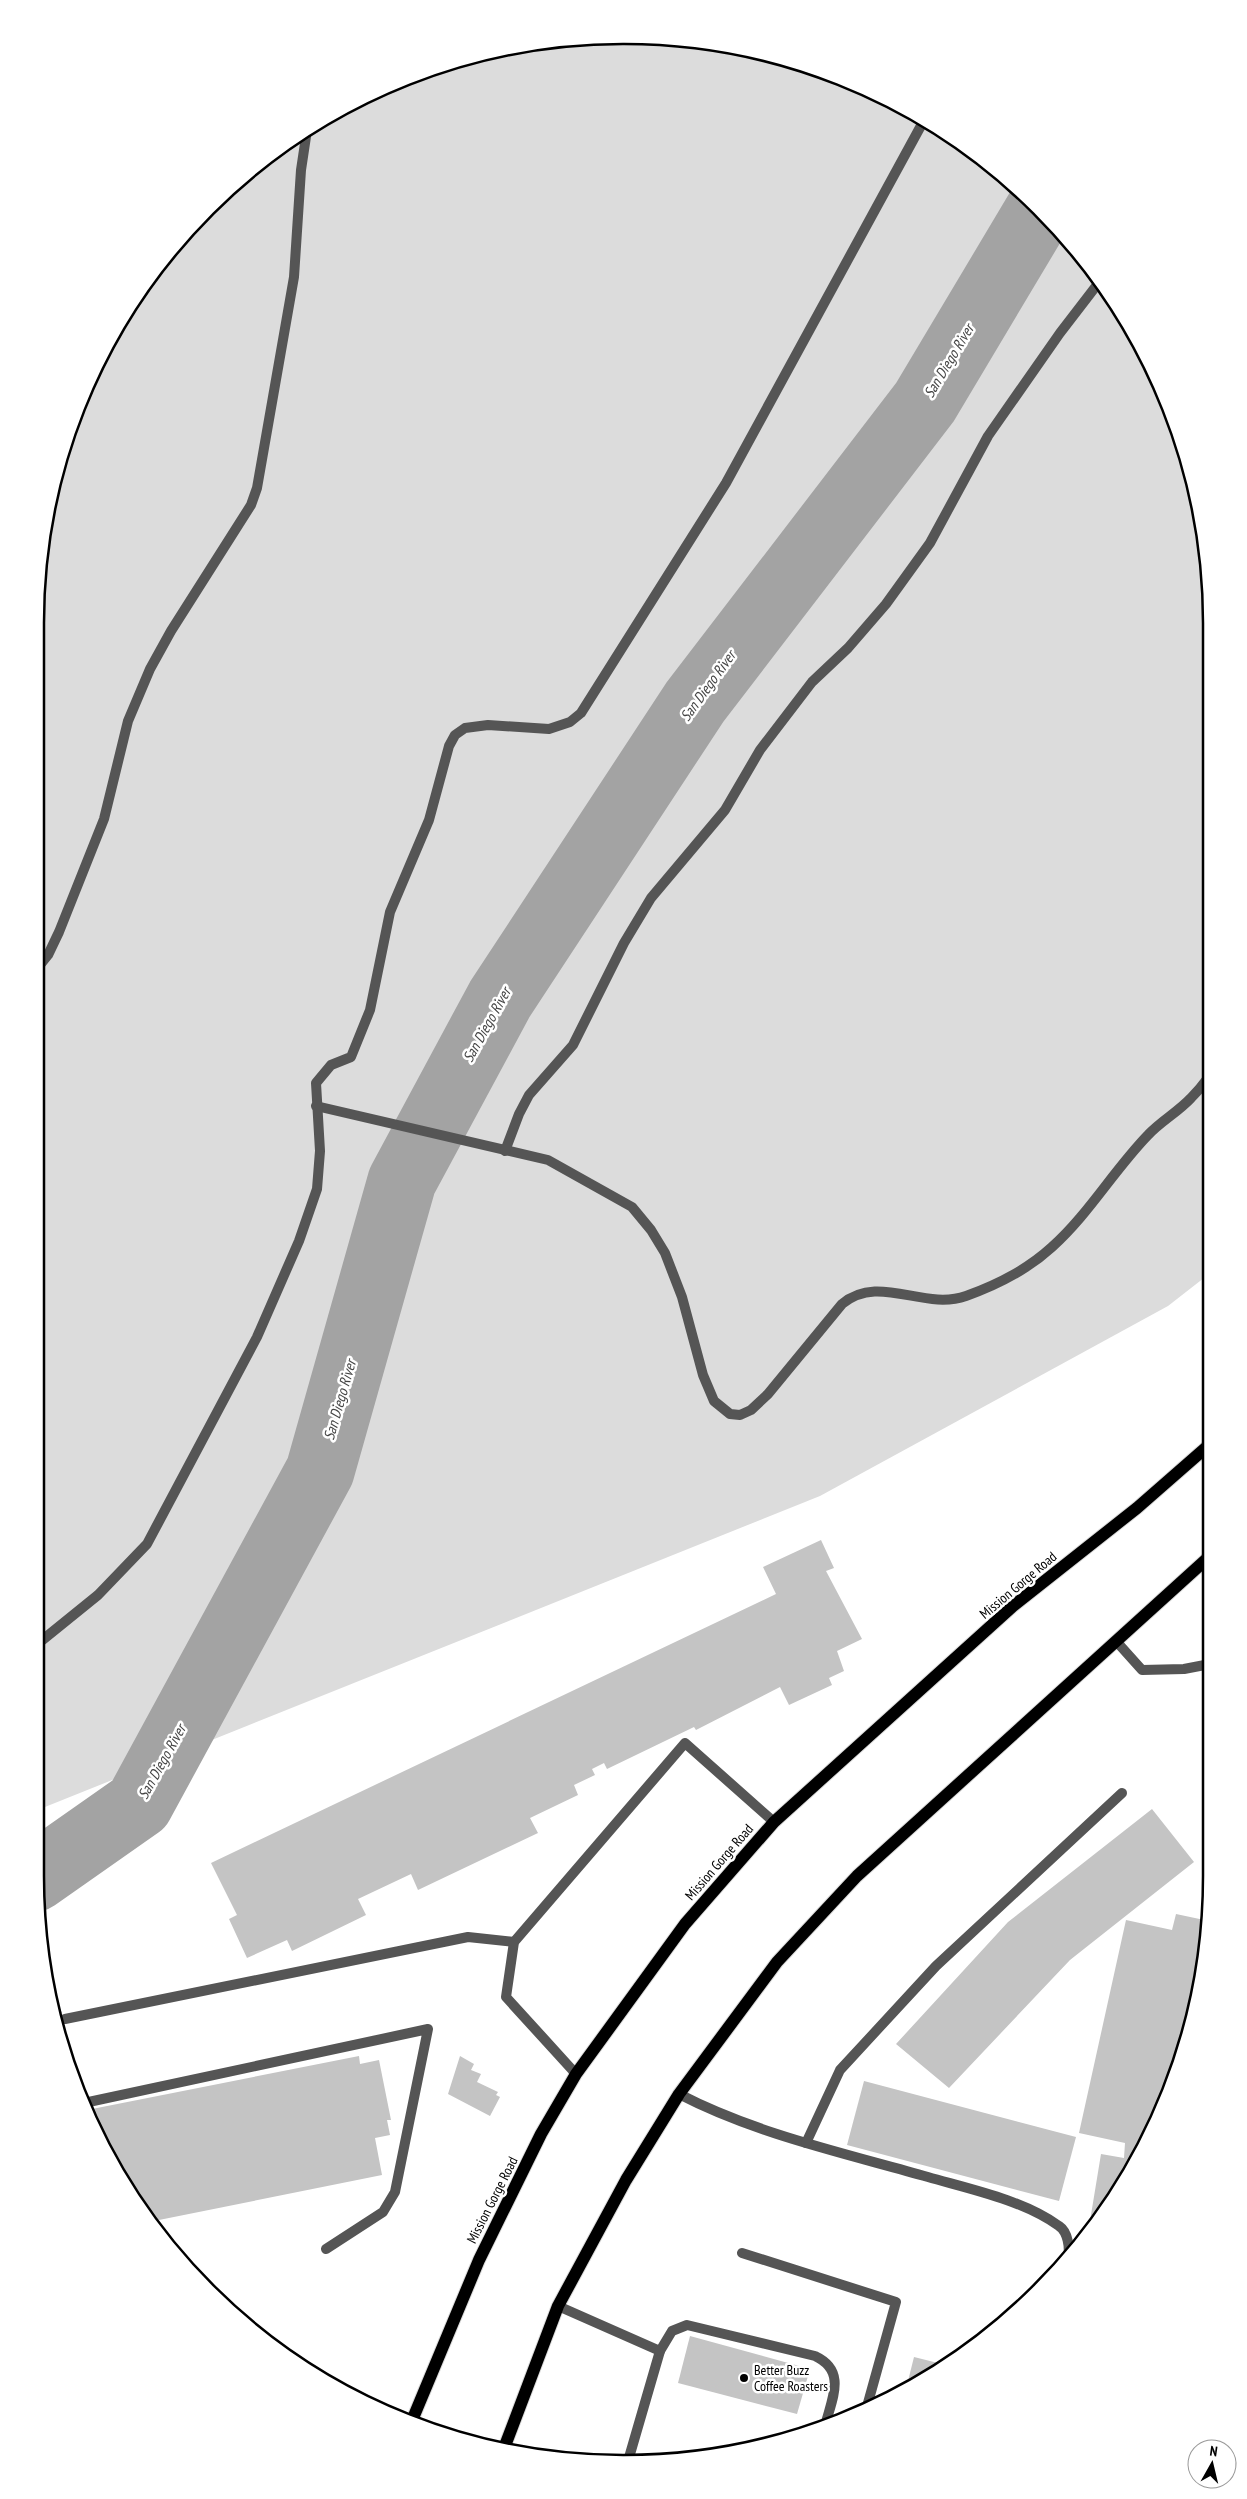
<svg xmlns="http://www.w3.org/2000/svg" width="1247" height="2499" viewBox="0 0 1247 2499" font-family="'PT Sans Narrow',sans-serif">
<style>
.green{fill:#dcdcdc}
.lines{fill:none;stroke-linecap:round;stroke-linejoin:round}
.river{stroke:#a3a3a3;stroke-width:69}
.building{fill:#c4c4c4}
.primary-casing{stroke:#dbdbdb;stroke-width:14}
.service{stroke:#555;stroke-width:10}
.primary{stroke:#000;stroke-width:12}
.poi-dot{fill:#000;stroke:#fff;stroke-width:2}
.labels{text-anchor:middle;stroke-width:5;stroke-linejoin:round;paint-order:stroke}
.street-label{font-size:14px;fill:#000;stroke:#fff}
.poi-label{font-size:14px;fill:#000;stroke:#fff;text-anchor:start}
.water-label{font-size:15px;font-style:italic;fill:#444;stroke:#fff}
.rim{fill:none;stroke:#000;stroke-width:2.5}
</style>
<rect width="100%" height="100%" fill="#fff"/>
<polygon class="green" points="662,36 776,55 884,96 1011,181 1091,265 1167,399 1207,547 1209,1274 1168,1306 820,1496 35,1811 36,585 55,471 96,363 156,265 235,181 329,114 434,66 546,40"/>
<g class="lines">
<polyline class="river" points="35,1877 139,1804 320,1471 402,1181 500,999 695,702 925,402 1039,211"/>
</g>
<g class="building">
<polygon points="821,1540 834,1568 826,1571 862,1639 837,1651 844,1671 829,1678 832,1685 789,1705 780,1687 696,1730 694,1727 607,1769 604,1763 592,1769 595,1775 574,1785 578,1795 530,1818 538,1833 418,1890 411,1874 358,1899 366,1915 292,1951 287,1940 247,1958 229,1919 237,1915 211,1863 776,1594 763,1567"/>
<polygon points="1152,1809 1194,1862 1070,1960 949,2088 896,2044 1008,1922"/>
<polygon points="1176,1914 1209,1921 1192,2028 1151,2136 1113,2203 1088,2233 1101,2154 1124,2158 1125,2143 1079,2133 1126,1920 1172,1930"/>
<polygon points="55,1998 62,2013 54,2017 49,2001"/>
<polygon points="359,2056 360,2064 379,2060 391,2120 387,2120 390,2135 375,2138 382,2175 149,2222 114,2169 87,2110"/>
<polygon points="460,2056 474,2064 471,2070 481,2074 477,2082 498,2092 496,2095 500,2097 490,2116 448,2094"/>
<polygon points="864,2081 1076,2137 1059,2201 847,2145"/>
<polygon points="690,2336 810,2369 797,2414 678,2383"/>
<polygon points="914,2357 946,2365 906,2389"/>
</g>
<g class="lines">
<g class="primary-casing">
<g id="primary">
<polyline points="411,2423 479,2260 541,2134 576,2074 685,1924 774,1822 1013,1606 1137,1508 1209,1445"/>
<polyline points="503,2451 558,2306 626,2180 679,2094 777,1962 857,1876 1210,1556"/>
</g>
</g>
<g class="service">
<polyline points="36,970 48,955 59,932 104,819 128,721 150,669 171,631 251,505 257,488 294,277 301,170 307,130"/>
<path d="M316,1106L548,1160L632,1207L651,1230L665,1253L682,1297L703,1375L714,1401L730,1414L740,1415L751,1410L768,1394L842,1304C879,1273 923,1311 966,1296C997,1285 1028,1269 1052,1247C1088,1215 1114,1170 1148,1135C1161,1121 1178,1112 1191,1098C1197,1092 1203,1085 1208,1078"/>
<polyline points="505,1151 519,1114 529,1095 573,1045 624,943 651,898 725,810 760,750 812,682 848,648 886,604 930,543 988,436 1060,333 1100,281"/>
<polyline points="1116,1641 1142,1670 1184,1669 1210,1664"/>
<polyline points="35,1646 98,1595 147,1544 257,1337 299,1241 317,1189 320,1151 316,1083 331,1065 351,1057 370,1010 390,912 429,820 449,746 455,735 465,728 488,725 549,729 570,722 581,713 726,483 923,122"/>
<polyline points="65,2019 468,1937 514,1942"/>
<polyline points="576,2074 506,1997 514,1942 685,1743 774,1822"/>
<path d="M679,2094C756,2134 844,2153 928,2177C970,2189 1023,2200 1059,2226C1068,2232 1070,2248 1068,2257"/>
<polyline points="84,2103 428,2029 395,2192 383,2212 326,2249"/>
<polyline points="806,2143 840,2070 936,1966 1122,1793"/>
<polyline points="742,2253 896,2302 866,2410"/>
<polyline points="558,2306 660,2351 628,2461"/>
<path d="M660,2351L672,2331L687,2325L815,2356C847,2371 832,2398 825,2426"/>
</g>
<use href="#primary" class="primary"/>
</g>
<circle class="poi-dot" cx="744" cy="2378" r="5"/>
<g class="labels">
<g class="street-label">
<text transform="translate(1018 1585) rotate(-40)" y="5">Mission Gorge Road</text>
<text transform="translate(719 1862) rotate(-49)" y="5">Mission Gorge Road</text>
<text transform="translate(492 2200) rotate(-63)" y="5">Mission Gorge Road</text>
</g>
<g class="poi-label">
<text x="754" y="2375">Better Buzz<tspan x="754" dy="16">Coffee Roasters</tspan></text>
</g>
<g class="water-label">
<text transform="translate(949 361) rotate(-59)" y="5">San Diego River</text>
<text transform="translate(708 686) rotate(-54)" y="5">San Diego River</text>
<text transform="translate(487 1025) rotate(-61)" y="5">San Diego River</text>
<text transform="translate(340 1400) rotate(-74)" y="5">San Diego River</text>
<text transform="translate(162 1762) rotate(-61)" y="5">San Diego River</text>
</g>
</g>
<path d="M0 0H1247V2499H0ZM623 44H624A579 579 0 0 1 1203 623V1876A579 579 0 0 1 624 2455H623A579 579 0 0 1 44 1876V623A579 579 0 0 1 623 44Z" fill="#fff" fill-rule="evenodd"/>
<path class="rim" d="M623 44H624A579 579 0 0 1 1203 623V1876A579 579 0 0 1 624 2455H623A579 579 0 0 1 44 1876V623A579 579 0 0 1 623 44Z"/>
<g transform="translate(1212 2464) rotate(8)"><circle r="24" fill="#ffffff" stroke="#999999"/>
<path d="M0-4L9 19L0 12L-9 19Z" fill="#000000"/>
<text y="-8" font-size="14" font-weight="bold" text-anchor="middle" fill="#000000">N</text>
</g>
</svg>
